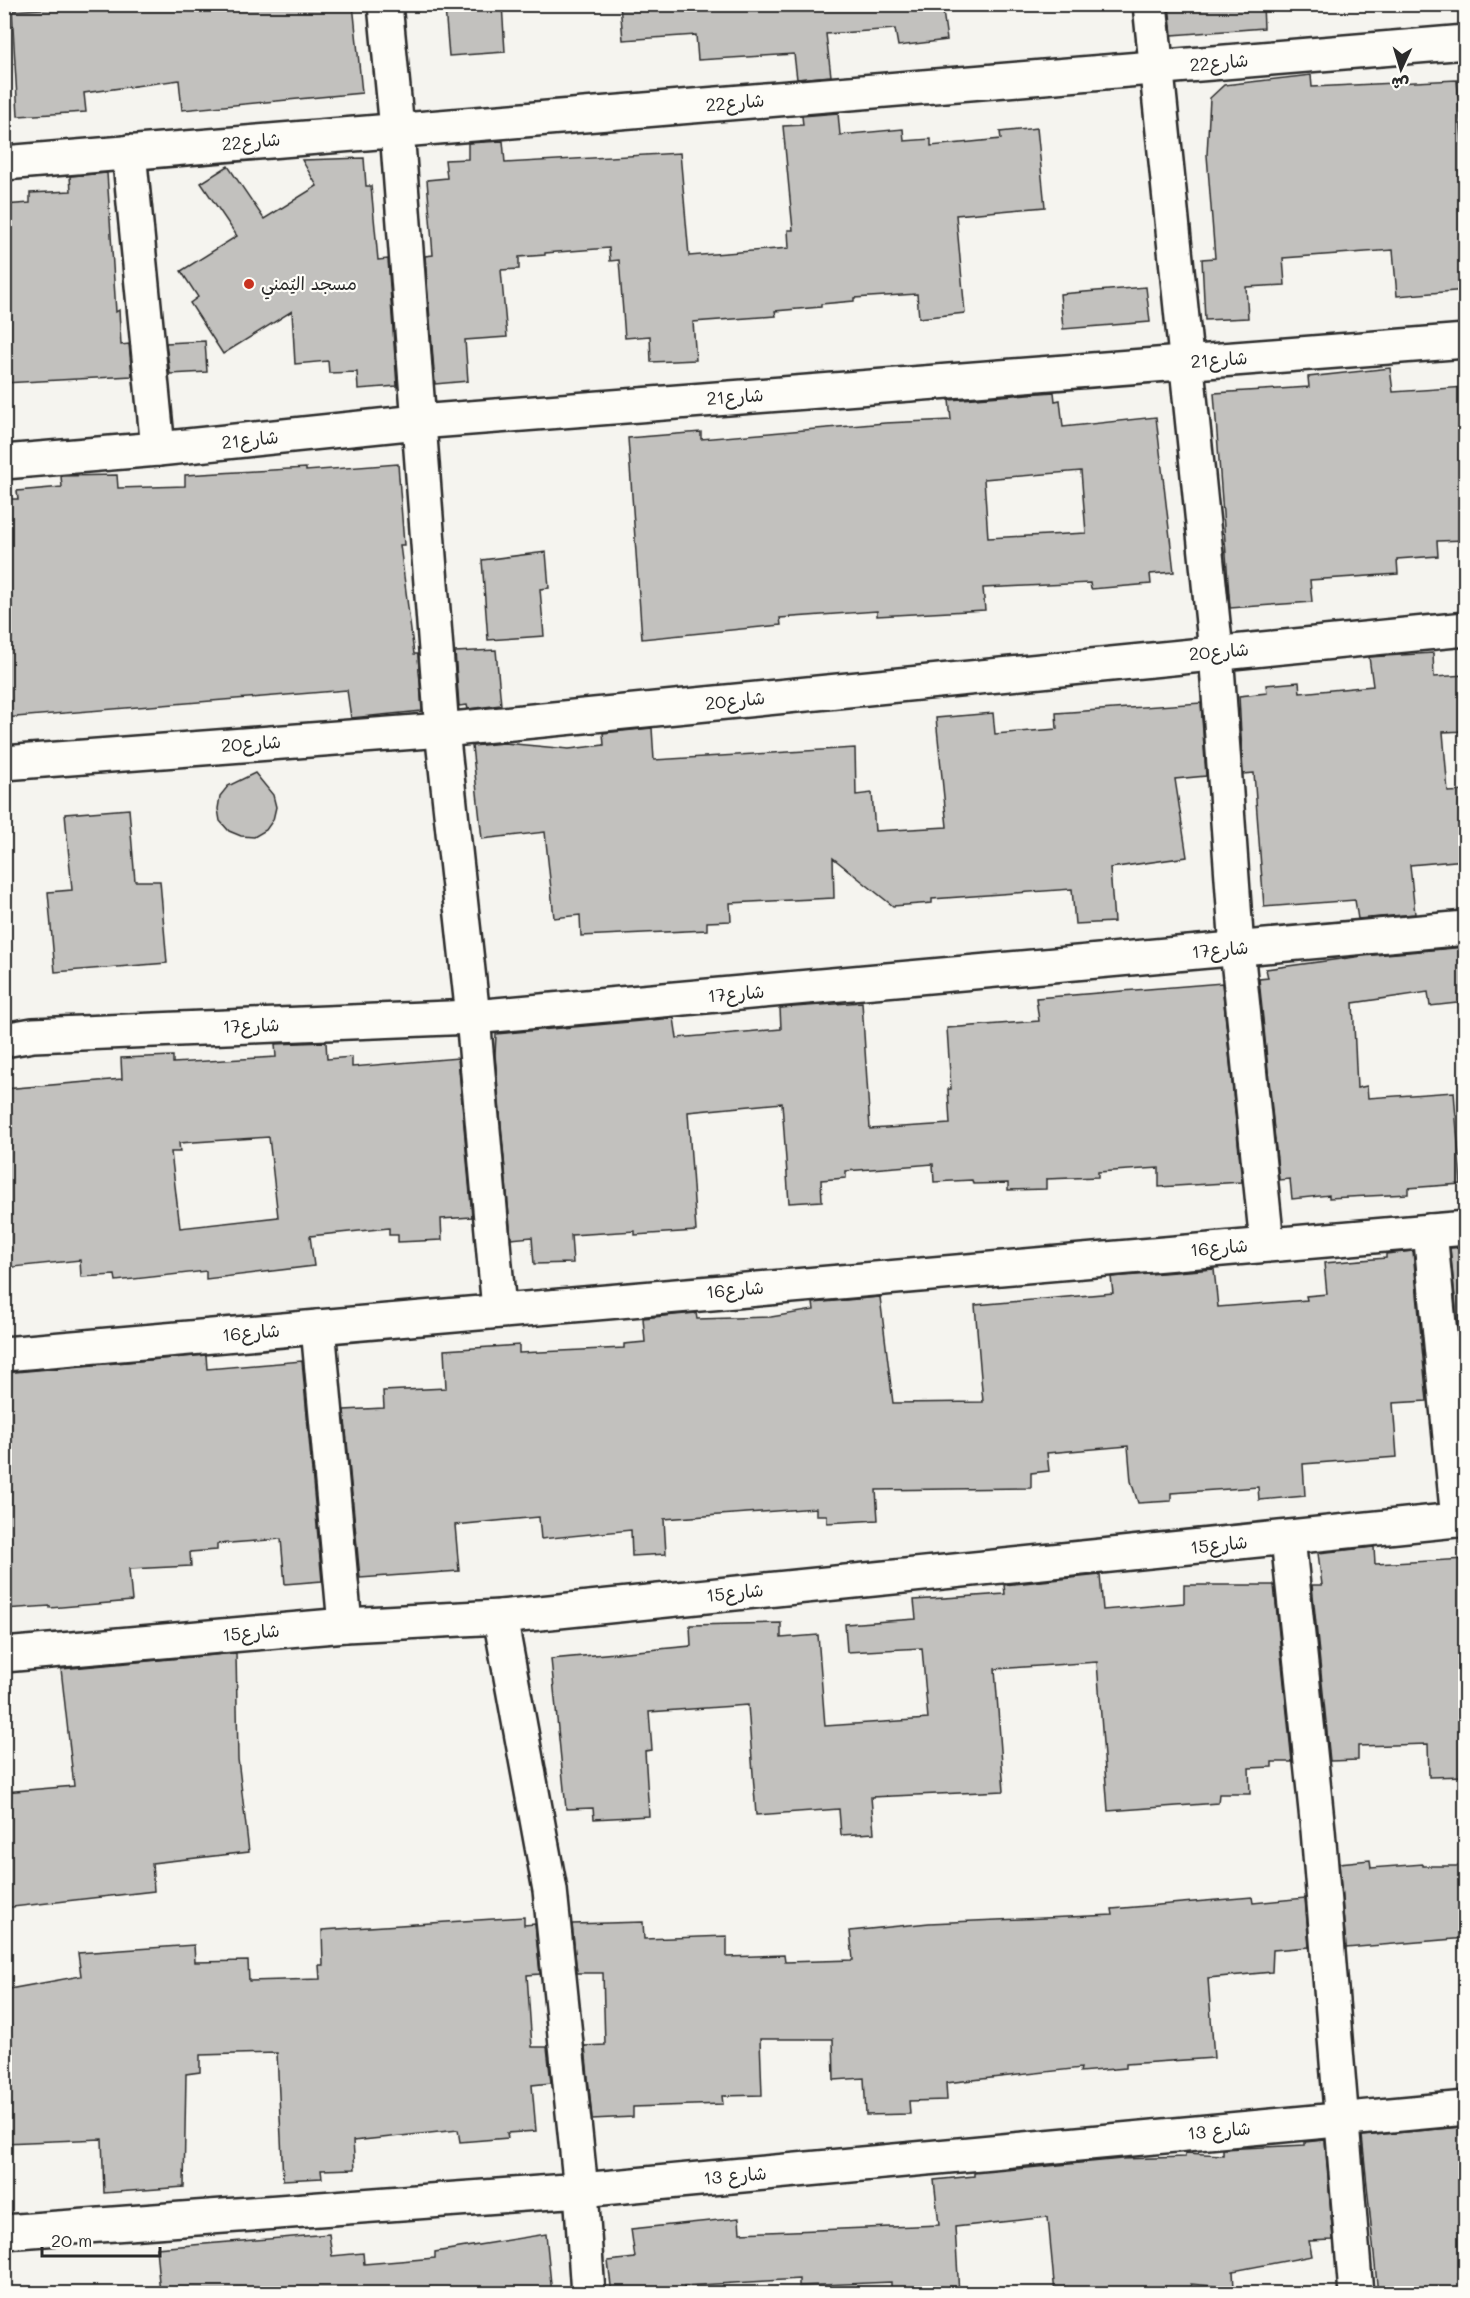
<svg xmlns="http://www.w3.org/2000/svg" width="1470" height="2298" viewBox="0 0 1470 2298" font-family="Mali,'Playpen Sans Arabic',sans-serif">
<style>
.building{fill:#c2c1be;stroke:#2b2b2b;stroke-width:1.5;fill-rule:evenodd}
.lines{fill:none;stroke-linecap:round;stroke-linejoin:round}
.street-casing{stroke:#2b2b2b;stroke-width:38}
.street{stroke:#fdfcf7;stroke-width:33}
.poi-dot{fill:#c8321e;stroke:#fdfcf7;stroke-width:2}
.labels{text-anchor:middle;stroke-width:4.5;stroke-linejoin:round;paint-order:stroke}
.street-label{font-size:18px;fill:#2b2b2b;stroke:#fdfcf7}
.poi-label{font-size:18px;fill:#2b2b2b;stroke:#fdfcf7;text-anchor:start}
</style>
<rect width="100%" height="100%" fill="#f5f4ef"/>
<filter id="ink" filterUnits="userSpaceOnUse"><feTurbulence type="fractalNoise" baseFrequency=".0167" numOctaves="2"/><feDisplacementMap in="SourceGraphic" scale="12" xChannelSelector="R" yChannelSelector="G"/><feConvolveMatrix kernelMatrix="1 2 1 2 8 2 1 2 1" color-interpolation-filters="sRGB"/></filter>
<g filter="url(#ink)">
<g class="building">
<polygon points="113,4 353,4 362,93 182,110 179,80 84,93 86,112 18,116 12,11"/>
<polygon points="502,4 505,52 449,56 445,8"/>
<polygon points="620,4 942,4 947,40 898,46 895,29 826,34 831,76 797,79 794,54 698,60 696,35 623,40"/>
<polygon points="1169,4 1263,4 1264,28 1172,35"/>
<polygon points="1311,75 1312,87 1457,80 1466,187 1466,290 1397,296 1393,250 1283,258 1285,285 1246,287 1248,318 1205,320 1202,259 1215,258 1207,155 1210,98 1224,85"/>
<polygon points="838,113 840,135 903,129 904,141 931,139 931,146 1001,139 1000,132 1037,128 1045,207 956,215 965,313 919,318 917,294 854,298 854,301 821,304 821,307 775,311 776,316 693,322 696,360 651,362 650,336 625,338 619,260 610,261 609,248 545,253 545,255 519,257 519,269 501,270 507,337 465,340 468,381 435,384 425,256 433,255 427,180 447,178 445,160 468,159 468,143 503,141 505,163 680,153 689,256 789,248 788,230 793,230 783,126 803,125 802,116"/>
<polygon points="364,158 366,186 371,186 378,260 388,259 397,386 358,389 357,372 329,373 328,361 295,364 292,311 223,354 190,303 198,297 181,271 237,236 201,183 228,166 264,219 317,186 302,160"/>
<polygon points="107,173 116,312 119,310 121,345 129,344 132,376 4,383 4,205 30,203 30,193 71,191 70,176"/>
<polygon points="1146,287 1150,322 1063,329 1060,294"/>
<polygon points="205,341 207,372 170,374 166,343"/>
<polygon points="1390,368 1393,392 1466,387 1466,540 1437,541 1438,556 1397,559 1398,574 1310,580 1312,602 1230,608 1214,393 1309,387 1308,377"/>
<path d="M1054,392L1055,401L1060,400L1063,427L1156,417L1174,572L1150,574L1151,584L1091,589L1090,583L983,588L985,610L877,616V611L780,618L781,625L642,639L628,438L701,432V439L885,423L951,420L949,400ZM1081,471L1086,533L988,538L984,479Z"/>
<polygon points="398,464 404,545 400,545 414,654 418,654 422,711 351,718 347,690 4,718 4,499 18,499 17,491 62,487 61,476 117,475 118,488 185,486 185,475 306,468 306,471"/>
<polygon points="546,552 549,588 540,589 544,636 488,640 482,560"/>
<polygon points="496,650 501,705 468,709 467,705 459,706 455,652"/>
<polygon points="1433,653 1434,677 1466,675 1466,731 1443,732 1448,792 1466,791 1466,860 1410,865 1415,914 1358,919 1355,900 1264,907 1254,773 1243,774 1239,696 1267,693 1266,685 1299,682 1300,693 1373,686 1369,657"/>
<polygon points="1201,703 1206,776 1175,779 1187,857 1110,868 1114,922 1075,924 1072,889 932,899 932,903 893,906 833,858 834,898 730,903 731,921 707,922 707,930 581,936 580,915 554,918 545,832 482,839 472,746 504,743 569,749 604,745 603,733 652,728 654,760 855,748 856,795 872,793 875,831 947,827 936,718 993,713 995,734 1057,729 1056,713"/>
<polygon points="255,773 273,795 276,807 273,820 266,830 254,837 241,836 229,831 220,821 218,809 220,796 228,786"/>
<polygon points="129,809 135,881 160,881 167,963 55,972 48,892 72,890 65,814"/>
<polygon points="1466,947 1466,1002 1430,1006 1428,992 1353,1003 1357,1088 1367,1086 1368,1098 1454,1092 1461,1184 1408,1188 1408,1194 1329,1198 1329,1195 1292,1199 1290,1179 1279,1180 1259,979 1268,978 1266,969 1363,956"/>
<polygon points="1222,983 1242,1182 1159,1187 1159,1168 1098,1172 1098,1177 1046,1179 1046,1189 1008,1190 1008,1183 973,1184 972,1180 934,1182 933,1164 846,1171 846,1178 821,1180 822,1201 789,1203 782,1103 688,1112 696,1231 635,1235 635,1231 571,1235 573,1263 534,1264 532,1237 511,1239 495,1055 496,1034 674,1018 677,1038 781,1029 780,1008 862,1002 870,1129 950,1124 948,1089 951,1089 947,1028 1039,1021 1036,998"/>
<path d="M326,1042L327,1059L352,1057V1067L458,1058L472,1217L441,1219L442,1240L398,1242V1235H389V1228L310,1236L314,1266L206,1279V1271L116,1281L115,1275L81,1277L80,1260L4,1268V1089L122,1079L121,1058L173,1056V1063L276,1057L275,1044ZM269,1137L278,1217L180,1228L171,1152H180L179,1143Z"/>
<polygon points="1466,1247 1466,1385 1464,1386 1450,1248"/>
<polygon points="1413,1251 1427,1401 1393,1403 1397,1457 1303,1464 1305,1496 1259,1500 1258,1487 1171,1493 1171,1501 1138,1503 1131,1481 1128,1446 1047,1453 1049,1471 1031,1473 1031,1488 876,1490 878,1520 827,1523 827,1515 816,1515 816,1508 664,1519 666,1554 632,1556 631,1530 541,1539 539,1517 455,1525 459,1571 360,1578 344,1410 384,1408 383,1391 446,1388 444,1350 519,1345 519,1353 624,1348 624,1344 645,1342 643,1318 696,1313 697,1319 771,1317 814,1310 813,1303 880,1297 893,1403 983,1402 975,1305 1113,1293 1111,1277 1214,1269 1218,1307 1307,1300 1306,1296 1327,1294 1324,1263 1386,1258 1386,1254"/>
<polygon points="206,1355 207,1369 302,1361 322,1581 285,1584 281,1539 217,1544 217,1550 190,1552 191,1566 129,1569 132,1601 50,1608 50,1606 4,1609 4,1373"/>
<polygon points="1374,1547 1375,1564 1466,1559 1466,1776 1429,1777 1428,1744 1358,1746 1358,1760 1330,1761 1312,1585 1322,1585 1318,1553"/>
<polygon points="1100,1575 1103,1610 1184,1603 1184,1585 1274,1585 1292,1762 1272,1762 1272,1767 1249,1768 1250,1794 1219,1794 1218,1803 1108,1811 1097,1662 995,1669 1004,1791 871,1797 874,1833 841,1835 839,1809 756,1815 748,1705 649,1712 652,1750 645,1751 649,1816 594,1819 593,1808 566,1809 551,1659 691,1646 690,1625 781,1623 781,1638 818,1635 825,1726 928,1719 922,1648 847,1652 845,1624 916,1619 914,1600 1005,1594 1004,1585"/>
<polygon points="236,1653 238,1759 249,1852 152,1863 154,1891 4,1908 4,1792 74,1786 61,1669"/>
<polygon points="1370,1860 1371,1868 1423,1864 1423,1866 1461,1866 1463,1902 1466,1902 1466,1938 1346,1948 1339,1863"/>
<polygon points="1252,1897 1253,1903 1305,1898 1309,1947 1273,1950 1272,1972 1208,1978 1214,2058 1126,2064 1126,2068 1080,2072 1081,2068 946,2083 947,2100 909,2101 910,2114 866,2115 864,2078 834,2080 833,2039 760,2039 762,2095 722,2096 723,2104 633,2107 633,2117 592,2119 585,2046 605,2045 603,1973 577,1973 572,1924 643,1922 644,1939 727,1936 727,1957 784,1955 785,1962 853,1960 850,1931 929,1923 1113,1915 1112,1909"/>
<polygon points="524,1917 524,1925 535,1924 540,1974 527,1975 532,2047 547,2047 551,2083 532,2085 536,2131 507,2133 508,2138 460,2142 458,2130 353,2141 355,2169 321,2170 322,2178 283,2180 277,2053 200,2055 200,2072 186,2074 184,2187 104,2193 102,2139 4,2143 4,1990 81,1976 78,1953 194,1945 195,1962 248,1961 249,1981 320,1979 319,1965 323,1965 322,1930"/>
<polygon points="1461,2127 1466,2182 1466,2294 1378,2294 1362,2136"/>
<polygon points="1325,2140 1333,2240 1309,2241 1312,2256 1233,2271 1234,2288 1191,2284 1192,2294 1055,2294 1048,2217 955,2227 959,2294 891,2294 891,2282 799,2286 799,2279 684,2286 685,2294 612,2294 608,2261 635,2258 631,2229 739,2218 740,2233 939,2225 934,2180 974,2176 974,2173 1122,2159 1185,2157 1185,2153 1223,2155 1223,2149 1305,2145 1305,2142"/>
<polygon points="329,2234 332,2256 363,2253 364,2264 435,2258 435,2252 546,2234 552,2294 160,2294 156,2248"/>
</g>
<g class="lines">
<g class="street-casing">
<g id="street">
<polyline points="385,4 397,130 442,730 473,1017 499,1310"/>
<polyline points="1150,4 1216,652 1237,949 1267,1244"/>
<polyline points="129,152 158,449"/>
<polyline points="4,163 1466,42"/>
<polyline points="4,462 158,449 418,422 1466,341"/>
<polyline points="4,763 442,730 1466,629"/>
<polyline points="4,1040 33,1035 473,1017 1466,928"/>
<polyline points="1430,1231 1458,1520"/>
<polyline points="318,1327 345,1625"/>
<polyline points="4,1354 1466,1228"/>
<polyline points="1288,1538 1318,1830 1356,2294"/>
<polyline points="500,1617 550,1890 581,2190 588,2294"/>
<polyline points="4,1655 345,1625 500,1617 1466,1519"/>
<polyline points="4,2232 581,2190 1466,2108"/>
</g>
</g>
<use href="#street" class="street"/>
</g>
</g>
<circle class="poi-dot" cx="249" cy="284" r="6"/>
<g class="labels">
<g class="street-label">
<text transform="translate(1219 63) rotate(-5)" y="6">شارع22</text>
<text transform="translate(735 103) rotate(-5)" y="6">شارع22</text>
<text transform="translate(251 142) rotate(-5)" y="6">شارع22</text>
<text transform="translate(1219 360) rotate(-4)" y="6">شارع21</text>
<text transform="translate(735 397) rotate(-4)" y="6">شارع21</text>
<text transform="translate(250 440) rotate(-6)" y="6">شارع21</text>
<text transform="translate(1219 652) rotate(-5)" y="6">شارع20</text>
<text transform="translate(735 701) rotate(-6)" y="6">شارع20</text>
<text transform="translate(251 744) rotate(-4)" y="6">شارع20</text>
<text transform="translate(1220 950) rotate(-5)" y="6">شارع17</text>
<text transform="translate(736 994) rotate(-5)" y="6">شارع17</text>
<text transform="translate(251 1026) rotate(-2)" y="6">شارع17</text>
<text transform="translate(1219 1248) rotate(-5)" y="6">شارع16</text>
<text transform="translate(735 1290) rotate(-5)" y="6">شارع16</text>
<text transform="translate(251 1333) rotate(-5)" y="6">شارع16</text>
<text transform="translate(1219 1545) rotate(-6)" y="6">شارع15</text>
<text transform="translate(735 1593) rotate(-6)" y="6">شارع15</text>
<text transform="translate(251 1633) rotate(-5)" y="6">شارع15</text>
<text transform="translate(1219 2131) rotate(-5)" y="6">شارع 13</text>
<text transform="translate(735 2176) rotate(-5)" y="6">شارع 13</text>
</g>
<g class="poi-label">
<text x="261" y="290">مسجد اليُمني</text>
</g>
</g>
<rect width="1470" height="2298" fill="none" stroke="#fdfcf7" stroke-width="24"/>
<rect x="12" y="12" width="1446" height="2274" fill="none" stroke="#2b2b2b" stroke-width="2" filter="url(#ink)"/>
<g transform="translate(1401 69) rotate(184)" stroke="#fdfcf7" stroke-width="4.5" paint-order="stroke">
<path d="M0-4.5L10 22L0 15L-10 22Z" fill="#2b2b2b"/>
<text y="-9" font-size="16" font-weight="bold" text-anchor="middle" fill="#2b2b2b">ش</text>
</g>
<path d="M42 2247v9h118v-9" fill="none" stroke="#2b2b2b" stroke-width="3"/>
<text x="51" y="2247" font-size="18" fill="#2b2b2b" stroke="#fdfcf7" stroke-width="4.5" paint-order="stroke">20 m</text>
</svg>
